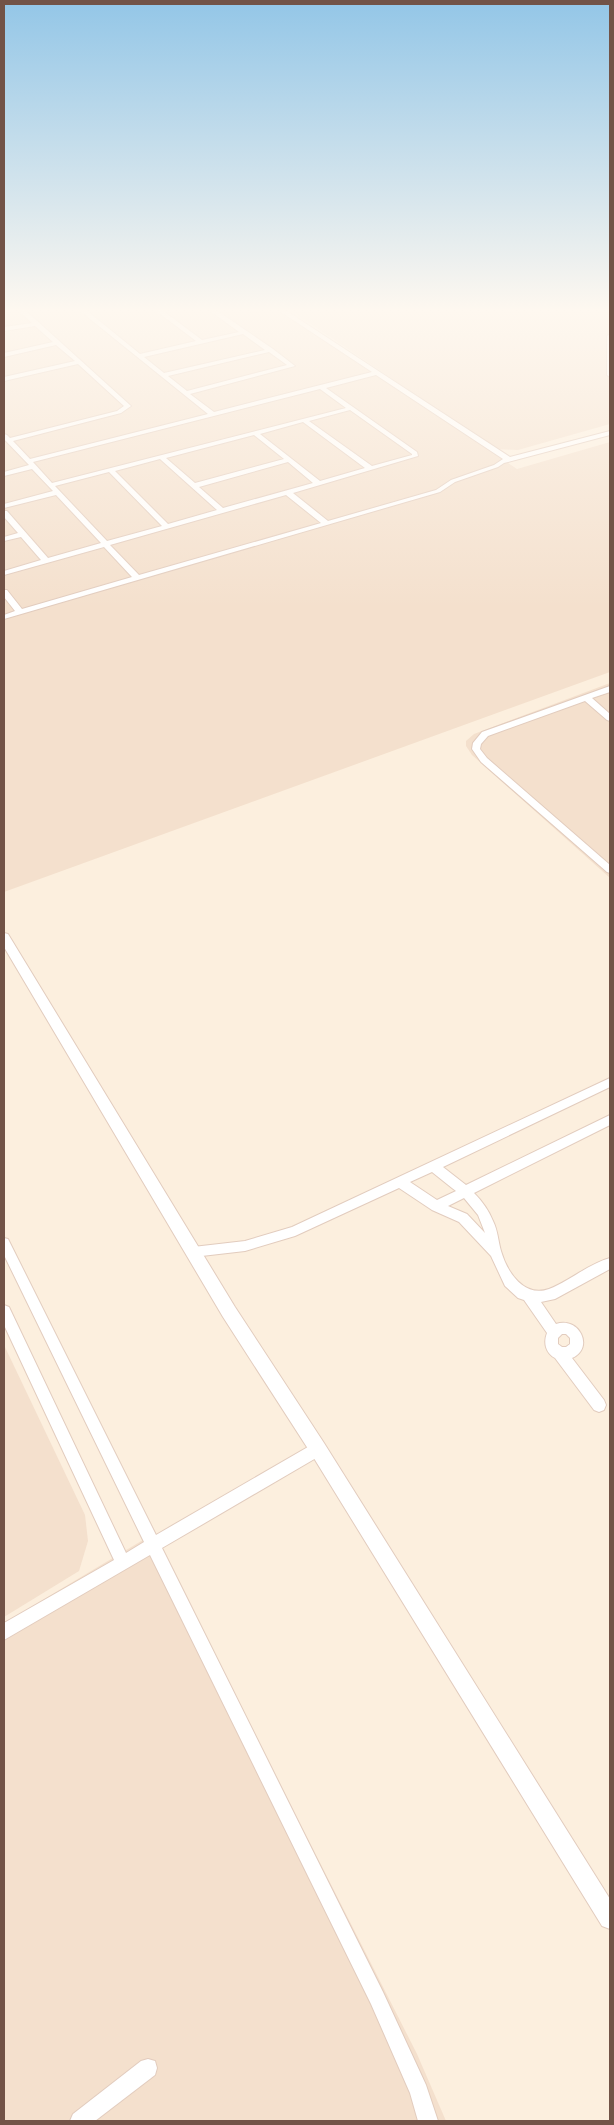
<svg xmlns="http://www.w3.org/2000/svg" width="614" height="2125" viewBox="0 0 614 2125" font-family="'Alegreya Sans',sans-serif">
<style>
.residential{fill:#f4e0cd}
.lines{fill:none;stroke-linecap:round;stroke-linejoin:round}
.minor-casing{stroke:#e2ccbe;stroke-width:2}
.tertiary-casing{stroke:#e2ccbe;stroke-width:2}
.minor{fill:#fff;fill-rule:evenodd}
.tertiary{fill:#fff;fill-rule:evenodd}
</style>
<rect width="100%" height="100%" fill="#fcefde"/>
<g class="residential">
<polygon points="4,310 277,310 517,469 610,442 610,672 4,892"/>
<polygon points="290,310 610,310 610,424 518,450 496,449"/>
<polygon points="610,683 610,878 472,755 466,746 466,741 474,734"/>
<polygon points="4,1345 85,1515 88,1541 79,1571 4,1617"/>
<polygon points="153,1534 417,2054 446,2121 4,2121 4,1623"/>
</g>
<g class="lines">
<g class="minor-casing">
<g id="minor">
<path d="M18,310H25L131,406L121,413L13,441L30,459L208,414L79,310H86L140,354L196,341L155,310H162L202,340L239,332L209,310H216L273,349L295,366L190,394L214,412L372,372L278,310H285L510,457L610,431V435L504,463L498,467L455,482L440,492L4,619V615L15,611L4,597V590H7L22,609L132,577L104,547L4,575V571L41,560L21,537L4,541V537L18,533L4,517V511H7L48,558L101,543L56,495L4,508V504L53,491L32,469L4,476V472L29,465L4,439V434L7,435L10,438L117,411L124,406L78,364L4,381V377L75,361L56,345L4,357V353L53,342L35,326L4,331V327L32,323ZM243,334L265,350L164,373L144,357ZM269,352L287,365L187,391L168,376ZM376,375L503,459L494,465L451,480L436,490L328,521L293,493L418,456L417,452L326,388ZM320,389L346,408L52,483L33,462ZM350,410L412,454V455L372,466L309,421ZM303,422L365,468L320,481L260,434ZM254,435L284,459L195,483L166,458ZM160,459L217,510L168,524L115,471ZM288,462L313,483L223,508L199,487ZM109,472L162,526L107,541L55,486ZM286,495L321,523L139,575L110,545Z"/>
<polygon points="610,334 610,377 607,375 607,336"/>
<polygon points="610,686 610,692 592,698 610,714 610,721 607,720 585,701 488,736 481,744 480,749 487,758 610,865 610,873 607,872 481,762 472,749 473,743 482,732"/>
<path d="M610,1078V1087L443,1167L466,1185L610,1115V1125L474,1193C482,1201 489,1211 493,1221C498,1231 498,1241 501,1251C507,1272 524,1298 549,1289C570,1281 588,1264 610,1258V1269L555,1299L541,1302L556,1324C579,1316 595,1348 572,1358L604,1400L606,1405L604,1410L599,1412L594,1410L555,1358C546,1353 543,1343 547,1333L524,1300L518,1298L505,1286L491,1256L459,1222L432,1210L399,1188L295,1236L245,1251L193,1257L189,1256L187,1252L189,1248L193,1247L245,1241L292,1227ZM432,1172L452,1188L456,1191L437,1200L410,1182ZM464,1198L478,1215L485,1233L467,1214L448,1206ZM562,1334H566L570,1338V1344L566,1347H562L558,1344V1338Z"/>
<polygon points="4,1238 8,1239 156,1535 313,1444 318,1442 323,1444 325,1449 323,1454 162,1548 383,1992 426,2085 438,2121 418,2121 410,2093 371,2004 150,1555 4,1640 4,1623 114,1560 4,1325 4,1305 9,1307 126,1553 144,1542 4,1255"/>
<polygon points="148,2059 155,2061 157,2068 155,2075 95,2121 70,2121 73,2114 141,2061"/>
</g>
</g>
<g class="tertiary-casing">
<polygon id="tertiary" points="4,933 8,934 235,1307 324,1443 610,1899 610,1929 602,1926 312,1455 223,1317 4,947"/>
</g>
<use href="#minor" class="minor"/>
<use href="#tertiary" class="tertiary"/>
</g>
<linearGradient id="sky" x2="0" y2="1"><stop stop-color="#93c6e7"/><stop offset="0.51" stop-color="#fef8f0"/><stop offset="1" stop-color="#fef8f0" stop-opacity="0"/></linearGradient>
<rect width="614" height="608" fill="url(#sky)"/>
<rect width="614" height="2125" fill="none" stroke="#725347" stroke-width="10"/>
</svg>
